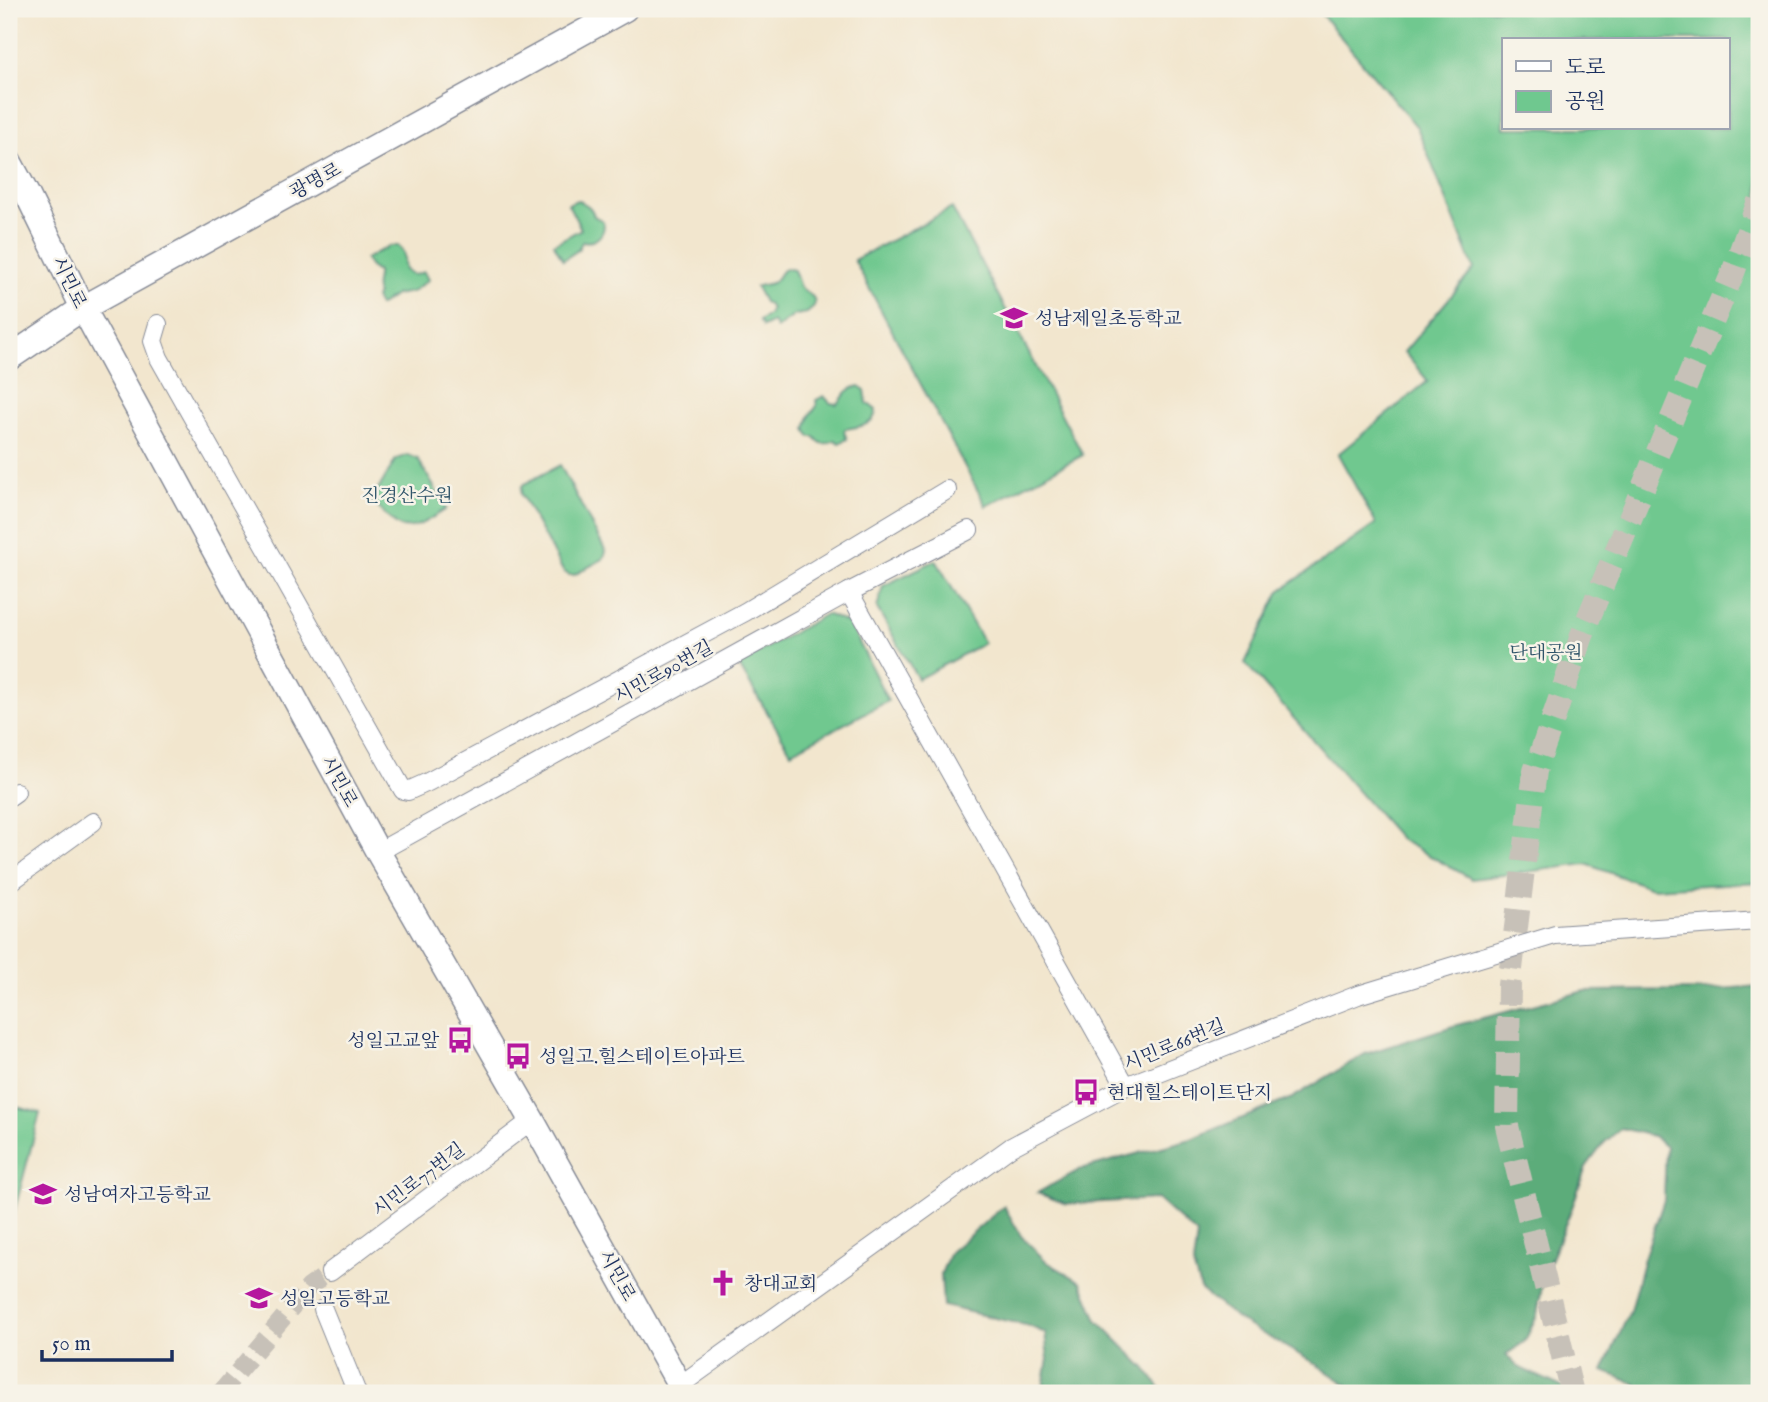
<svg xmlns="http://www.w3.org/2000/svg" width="1768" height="1402" viewBox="0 0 1768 1402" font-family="'IM FELL English','Noto Serif KR',serif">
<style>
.green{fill:#6fc88f;stroke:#457c76;stroke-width:2;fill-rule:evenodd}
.forest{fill:#5bac7a;stroke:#3b6e6c;stroke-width:2}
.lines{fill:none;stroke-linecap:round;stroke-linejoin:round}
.street-tunnel{stroke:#c7c1b8;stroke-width:18;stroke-dasharray:18 9;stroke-linecap:butt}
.secondary-tunnel{stroke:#c7c1b8;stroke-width:24;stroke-dasharray:24 12;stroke-linecap:butt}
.street-casing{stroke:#868a96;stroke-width:20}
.secondary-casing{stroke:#868a96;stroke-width:27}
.street{stroke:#fff;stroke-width:18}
.secondary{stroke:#fff;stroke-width:24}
.labels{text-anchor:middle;stroke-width:5;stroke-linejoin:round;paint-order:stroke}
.street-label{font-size:19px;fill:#1b2f5e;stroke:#f7f3e8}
.poi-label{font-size:19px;fill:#1b2f5e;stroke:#f7f3e8;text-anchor:start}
.park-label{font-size:19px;fill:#30556a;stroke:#f7f3e8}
</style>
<rect width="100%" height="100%" fill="#f7f3e8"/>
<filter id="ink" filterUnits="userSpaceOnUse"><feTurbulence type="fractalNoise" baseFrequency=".0143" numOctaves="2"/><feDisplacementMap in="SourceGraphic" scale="14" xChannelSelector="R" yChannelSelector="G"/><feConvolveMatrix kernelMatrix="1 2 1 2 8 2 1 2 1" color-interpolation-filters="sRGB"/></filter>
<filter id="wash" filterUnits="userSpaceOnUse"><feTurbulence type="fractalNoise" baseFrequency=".00686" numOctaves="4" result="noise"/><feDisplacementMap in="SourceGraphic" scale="28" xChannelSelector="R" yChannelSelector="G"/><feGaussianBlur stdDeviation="1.57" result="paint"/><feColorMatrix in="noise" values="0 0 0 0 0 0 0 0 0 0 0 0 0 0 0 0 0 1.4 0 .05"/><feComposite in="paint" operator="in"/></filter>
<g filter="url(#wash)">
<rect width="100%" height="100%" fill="#f2e6ce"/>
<g class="green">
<path d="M1317,9H1759V882L1652,888L1586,864L1472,879L1401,840L1245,663L1280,591L1376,524L1338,454L1428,381L1404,352L1474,269L1417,127ZM1728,40V128H1504V40Z"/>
<path d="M577,200C585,204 592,206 594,216L603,221C606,229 601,238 592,241C589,242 585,241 582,242L578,250L563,260L554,244L581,229L568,204Z"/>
<polygon points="952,208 1083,455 986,506 854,260"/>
<path d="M389,246H398C408,254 402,259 405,270L414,275L424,272L428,280L412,292L395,295L379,306L375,298L377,294C373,284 378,282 377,272L370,267L365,259Z"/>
<path d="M786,268L794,270L800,287L813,297L815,303L813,308L807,313L795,315L777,328L773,322L763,327L759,321L768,315L771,309L768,304L764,302L756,287C762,284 766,285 772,283C779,279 779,271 786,268Z"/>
<path d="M859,386L865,390L867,403L876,410C875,426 858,427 845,429L844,432L847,439L839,443L835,440C826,444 822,447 815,437H810L806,429L810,415L817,406L816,400L824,396L830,403L837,404C847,395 844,390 859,386Z"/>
<path d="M408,455L418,459L446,508L445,510C432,517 413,534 397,525C388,519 382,509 371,502L396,459Z"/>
<polygon points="560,465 606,552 603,559 574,575 569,575 563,571 521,494 522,486 524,484"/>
<polygon points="936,560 984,643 918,679 877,608 883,586"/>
<polygon points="826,614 850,624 888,701 791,752 738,664"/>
<polygon points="9,1105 40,1113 9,1232"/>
</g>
<g class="forest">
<polygon points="1759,986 1759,1393 1642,1393 1636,1384 1603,1371 1630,1311 1644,1258 1664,1200 1666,1147 1653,1136 1621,1128 1604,1143 1586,1167 1572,1208 1544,1275 1537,1315 1525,1341 1506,1355 1518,1367 1575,1393 1360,1393 1314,1363 1237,1319 1200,1289 1193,1265 1197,1235 1157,1199 1067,1204 1037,1193 1081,1169 1191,1139 1292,1098 1365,1054 1453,1026 1585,991 1705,990"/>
<polygon points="1004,1206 1021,1236 1047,1262 1081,1282 1097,1320 1145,1368 1164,1393 1042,1393 1048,1359 1045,1333 1029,1326 943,1306 941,1274 950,1252"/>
</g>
</g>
<g filter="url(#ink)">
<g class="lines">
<polyline class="street-tunnel" points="220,1393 309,1287 330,1272"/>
<polyline class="secondary-tunnel" points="1572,1393 1507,1126 1509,985 1535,771 1586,624 1734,270 1759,201"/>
<g class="street-casing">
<g id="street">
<polyline points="158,324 153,341 159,358 403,790 408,791 428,782 745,612 947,490"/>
<polyline points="849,592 1126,1086"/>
<polyline points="9,797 16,792"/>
<polyline points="378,852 849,592 969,530"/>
<polyline points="9,883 93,822"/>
<polyline points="330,1272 532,1120"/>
<polyline points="323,1309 357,1393"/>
<polyline points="679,1386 1011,1147 1126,1086 1358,995 1555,935 1759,921"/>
</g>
</g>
<g class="secondary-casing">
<g id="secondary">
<polyline points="9,161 28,196 83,308 378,852 532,1120 684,1393"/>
<polyline points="9,358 83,308 625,9"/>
</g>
</g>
<use href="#street" class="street"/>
<use href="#secondary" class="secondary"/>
</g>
</g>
<defs>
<g id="school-bare" transform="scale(2.1)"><path d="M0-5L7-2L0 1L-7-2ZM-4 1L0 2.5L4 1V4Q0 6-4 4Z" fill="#b5179e" stroke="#f7f3e8" stroke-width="2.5" paint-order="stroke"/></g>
<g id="bus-bare" transform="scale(2.1)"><path d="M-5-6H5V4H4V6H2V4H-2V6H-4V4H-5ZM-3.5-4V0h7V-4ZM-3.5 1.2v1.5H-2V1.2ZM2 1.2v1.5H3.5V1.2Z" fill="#b5179e" stroke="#f7f3e8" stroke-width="2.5" paint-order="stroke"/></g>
<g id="church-bare" transform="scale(2.1)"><path d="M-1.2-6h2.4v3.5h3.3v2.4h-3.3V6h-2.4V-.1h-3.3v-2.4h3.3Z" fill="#b5179e" stroke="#f7f3e8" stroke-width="2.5" paint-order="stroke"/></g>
</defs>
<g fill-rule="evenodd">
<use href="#school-bare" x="1014" y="318"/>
<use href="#bus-bare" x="460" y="1040"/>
<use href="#bus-bare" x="518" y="1056"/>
<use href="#bus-bare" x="1086" y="1092"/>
<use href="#school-bare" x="43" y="1194"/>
<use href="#church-bare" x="723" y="1283"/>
<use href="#school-bare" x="259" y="1298"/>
</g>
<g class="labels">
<g class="street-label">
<text transform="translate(315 180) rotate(-29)" y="7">광명로</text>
<text transform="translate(70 282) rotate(64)" y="7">시민로</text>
<text transform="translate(663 671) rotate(-29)" y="7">시민로90번길</text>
<text transform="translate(340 781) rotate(61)" y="7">시민로</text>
<text transform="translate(1174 1044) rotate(-22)" y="7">시민로66번길</text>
<text transform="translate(418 1179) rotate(-37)" y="7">시민로77번길</text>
<text transform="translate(618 1275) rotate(61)" y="7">시민로</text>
</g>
<g class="poi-label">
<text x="1035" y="325">성남제일초등학교</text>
<text x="439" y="1047" text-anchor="end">성일고교앞</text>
<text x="539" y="1063">성일고.힐스테이트아파트</text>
<text x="1107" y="1099">현대힐스테이트단지</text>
<text x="64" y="1201">성남여자고등학교</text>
<text x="744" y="1290">창대교회</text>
<text x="280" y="1305">성일고등학교</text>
</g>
<g class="park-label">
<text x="407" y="502">진경산수원</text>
<text x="1546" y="659">단대공원</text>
</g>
</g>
<rect width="1768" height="1402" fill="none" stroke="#f7f3e8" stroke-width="35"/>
<rect x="1502" y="38" width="228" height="91" fill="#f7f3e8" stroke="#9fa5b1" stroke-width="2"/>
<rect x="1516" y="61" width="35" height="10" fill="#ffffff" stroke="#9fa5b1" stroke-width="2"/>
<text x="1565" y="74" font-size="21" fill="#1b2f5e">도로</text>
<rect x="1516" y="91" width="35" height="21" fill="#6fc88f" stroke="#9fa5b1" stroke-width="2"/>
<text x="1565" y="108" font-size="21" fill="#1b2f5e">공원</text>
<path d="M42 1350v10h130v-10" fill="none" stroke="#1b2f5e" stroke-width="3.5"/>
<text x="52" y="1350" font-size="21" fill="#1b2f5e" stroke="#f7f3e8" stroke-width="5" paint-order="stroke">50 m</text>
</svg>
